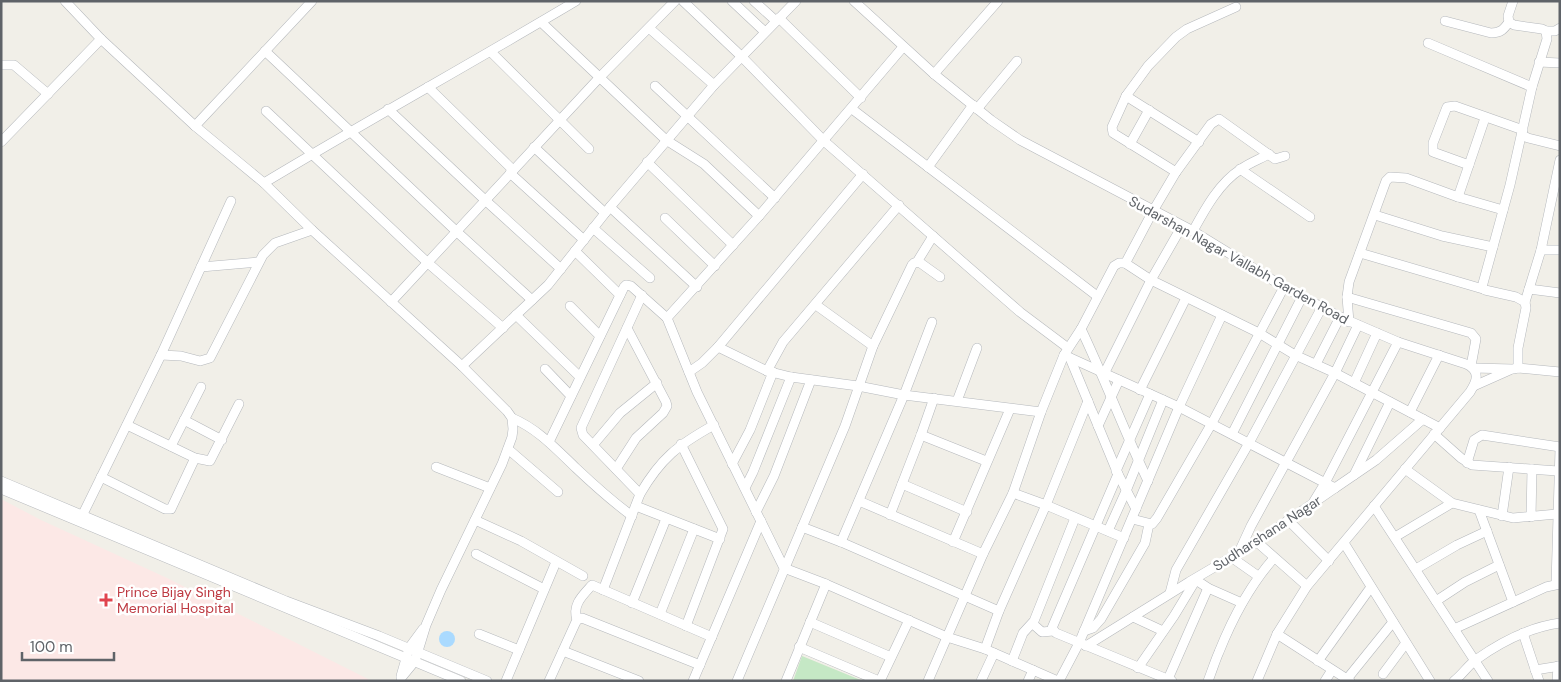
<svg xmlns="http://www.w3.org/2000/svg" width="1561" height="682" viewBox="0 0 1561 682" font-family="'DM Sans',sans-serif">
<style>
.medical{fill:#fce8e6}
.green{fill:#c5e8c5}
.water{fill:#aadaff}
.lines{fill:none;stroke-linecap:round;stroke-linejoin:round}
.minor-casing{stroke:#b5b8bc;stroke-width:10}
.minor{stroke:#fff;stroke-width:9}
.health-dot{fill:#e0444e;stroke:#fff;stroke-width:2}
.labels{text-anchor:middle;stroke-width:5;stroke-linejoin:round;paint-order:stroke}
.street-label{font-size:14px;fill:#5f6368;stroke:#fff}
.health-label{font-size:14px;fill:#be3a42;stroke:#fff;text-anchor:start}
</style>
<rect width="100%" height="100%" fill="#f1efe8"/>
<polygon class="medical" points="1,499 41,520 167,578 372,681 1,681"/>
<polygon class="green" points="802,656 863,681 793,681"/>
<circle class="water" cx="447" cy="639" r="8"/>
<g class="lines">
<g class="minor-casing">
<g id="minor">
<polyline points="65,1 101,39 195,126 264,183 312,230 462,366 507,411 512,418 513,429 512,437 502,464 441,590 426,625 415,661 401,678"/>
<polyline points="683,1 741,56 824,141 1020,312 1068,348"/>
<polyline points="732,1 765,32"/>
<polyline points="754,1 776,21"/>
<path d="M854,1L934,74L991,120L1020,140L1193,231L1284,287L1340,317L1398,342L1466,364C1481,371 1477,381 1470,392L1307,586L1277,634L1257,681"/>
<polyline points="1513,1 1508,16 1509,22 1514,25 1542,29 1546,31 1547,39 1532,87 1510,185 1482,287 1485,290 1516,297 1525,302 1526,308 1518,348 1518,368"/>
<polyline points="779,18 861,98"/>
<path d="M1445,21L1491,33C1501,33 1504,29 1509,22"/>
<polyline points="541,22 666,140 704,164 759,216"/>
<polyline points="649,28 714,85"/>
<polyline points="1546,31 1555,31 1560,28"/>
<polyline points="1428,43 1532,87"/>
<polyline points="265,51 456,231 532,300"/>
<polyline points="491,52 589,149"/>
<polyline points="1539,62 1560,63"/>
<polyline points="1,65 14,65 48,94"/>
<polyline points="934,74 998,1"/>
<polyline points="655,86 775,198"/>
<polyline points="428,87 513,170"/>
<polyline points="1126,96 1199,142"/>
<polyline points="388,109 485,200 561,269"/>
<polyline points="852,109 1097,296"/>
<polyline points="977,109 1017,61"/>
<polyline points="266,111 428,263 503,328"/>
<polyline points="195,126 312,1"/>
<polyline points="1522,135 1528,138 1560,146"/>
<polyline points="1,142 101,39"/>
<polyline points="1130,144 1149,110"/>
<polyline points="534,147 605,213"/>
<polyline points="647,162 733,245"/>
<polyline points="1469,165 1433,152 1433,143 1447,107 1455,106 1523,130"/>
<polyline points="928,167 973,105"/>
<polyline points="1240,169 1310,217"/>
<polyline points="1176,172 1113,133 1112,127 1126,96 1148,66 1176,37 1187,29 1236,7"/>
<polyline points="510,173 584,240"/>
<path d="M264,183C367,121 472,63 576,1"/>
<polyline points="1458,197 1485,118"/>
<polyline points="610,207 697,287"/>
<polyline points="1375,215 1442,236 1493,247"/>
<polyline points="665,218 715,266"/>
<polyline points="593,228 650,278"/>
<path d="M1193,231C1205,209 1219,183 1241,169C1249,163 1260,159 1269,154"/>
<polyline points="1541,250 1560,160"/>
<polyline points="575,251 620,295"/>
<polyline points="1360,253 1483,289"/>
<polyline points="917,262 933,236"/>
<polyline points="1125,263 1151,280 1259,333 1295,355 1335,373 1440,428"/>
<polyline points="201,267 258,262"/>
<polyline points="1529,289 1560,293"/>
<polyline points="1347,297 1471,333 1476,339 1471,366"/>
<polyline points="391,302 599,78 675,1"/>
<polyline points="1525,302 1541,250 1560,250"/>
<polyline points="816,305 873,346"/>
<polyline points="570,306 600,336"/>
<polyline points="516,315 580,377"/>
<polyline points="667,318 759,216 903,47"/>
<polyline points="1349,322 1347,297 1349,282 1386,181 1390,177 1406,178 1458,197 1503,210"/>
<path d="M1081,329C1105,379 1124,431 1148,481"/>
<polyline points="718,347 767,371 791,377 858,386 904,395 1041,412 1064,355 1081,329 1114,266 1119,263 1125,263 1126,262 1153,211 1176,172 1211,124 1219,119 1275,159 1285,156"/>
<polyline points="161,355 181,356 200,361 210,358 263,255 275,243 312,230"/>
<polyline points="1064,355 1179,407 1335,488 1376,460 1423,419"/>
<polyline points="1070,358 1118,474 1136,509"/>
<polyline points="1316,364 1340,317"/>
<polyline points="462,366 548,285 610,207 714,85 796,1"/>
<polyline points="1474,368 1513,369 1518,368 1560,372"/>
<polyline points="545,369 571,396"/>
<polyline points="767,371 783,342 899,205"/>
<polyline points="689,372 702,363 718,347 863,174"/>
<polyline points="1104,374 1151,280 1182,226"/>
<polyline points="1354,383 1377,333"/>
<polyline points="1474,386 1510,370"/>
<polyline points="1140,390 1186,298"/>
<polyline points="957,401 977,348"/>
<polyline points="1410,412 1439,355"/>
<path d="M512,418C538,429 556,449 576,468C594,485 612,501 632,516"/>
<polyline points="184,420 222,440"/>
<polyline points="127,425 195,458 210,461 239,404"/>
<polyline points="1098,426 1119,380"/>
<polyline points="1232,434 1302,297"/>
<polyline points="1434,434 1461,458 1472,465 1558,471"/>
<polyline points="921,435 986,461"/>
<polyline points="549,442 624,287 626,285 631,286 667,318 697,392 784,568 826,584 947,637 985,649 1058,681"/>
<polyline points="681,444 723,529 686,626"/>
<polyline points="593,445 620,413 657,383"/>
<polyline points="171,446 201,387"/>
<polyline points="508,449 558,492"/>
<polyline points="1467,463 1474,440 1482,435 1560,447"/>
<polyline points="732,464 750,430 773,372"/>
<polyline points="436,467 490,488"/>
<polyline points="616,469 636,438 663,413 667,406 666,402 627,328"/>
<polyline points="1405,469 1452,503 1513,518 1557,514"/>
<polyline points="1116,471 1150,394"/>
<polyline points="1118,474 1052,628 1056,633 1172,681"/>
<polyline points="1354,475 1390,402"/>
<polyline points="101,477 165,509 171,509 195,458"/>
<polyline points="1,481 286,601 379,636 487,681"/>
<polyline points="902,484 967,512"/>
<polyline points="745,488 753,472 791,377"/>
<polyline points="1,489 461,681"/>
<polyline points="1013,493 1046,505 1124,538"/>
<polyline points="640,494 583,435 581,428 642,295"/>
<polyline points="859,501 983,554"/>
<polyline points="1314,501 1325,483 1398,342"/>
<polyline points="636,506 720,539"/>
<polyline points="1374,506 1488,681"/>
<polyline points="1479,510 1513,602"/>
<polyline points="756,512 774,476 811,380"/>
<polyline points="890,515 921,435 934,398"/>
<polyline points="82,516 161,355 231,201"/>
<polyline points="1502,516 1509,467"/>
<polyline points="1531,517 1532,469"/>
<polyline points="1132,519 1152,524 1157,518 1212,423 1284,287"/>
<polyline points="475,520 521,541 583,576"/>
<polyline points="1288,520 1329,561"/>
<polyline points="802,527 841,542 999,611 1046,505 1088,401"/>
<polyline points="1108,531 1126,491 1163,400"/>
<polyline points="1395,537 1452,503"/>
<polyline points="841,542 904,395 932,322"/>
<polyline points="953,542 1010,409"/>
<polyline points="1257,542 1307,586"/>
<polyline points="1344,543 1430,681"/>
<polyline points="1239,552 1251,526 1335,373 1358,325"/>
<polyline points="476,554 544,589"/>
<polyline points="1231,557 1258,576"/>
<polyline points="1416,569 1457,545 1487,531"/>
<polyline points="1196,580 1208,588 1242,603"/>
<polyline points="1556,584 1560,449"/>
<path d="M603,590L640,494C661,458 678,445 714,425"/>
<polyline points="1170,593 1176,570 1249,443 1322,307"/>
<polyline points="1436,601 1465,582 1499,565"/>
<polyline points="632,603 666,519"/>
<polyline points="660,614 694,529"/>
<polyline points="1133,617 1163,631"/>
<path d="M577,620C572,605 582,596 592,585L712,637"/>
<polyline points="810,622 891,657"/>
<polyline points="1033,624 1042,632 1053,631"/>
<polyline points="1454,629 1546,587 1560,584"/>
<polyline points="1084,631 1093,628 1101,619 1145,543 1149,524"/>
<polyline points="1523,633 1539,681"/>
<polyline points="479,634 519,650"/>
<polyline points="1277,634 1350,681"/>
<polyline points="1086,646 1189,582 1257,542 1335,488"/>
<polyline points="799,647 879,681"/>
<polyline points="985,649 999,611"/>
<polyline points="563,651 639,681"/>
<polyline points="1012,661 1023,633 1034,621 1075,518"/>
<polyline points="1318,661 1371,587"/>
<polyline points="1138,668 1174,616 1197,578"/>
<polyline points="1535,670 1560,666"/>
<polyline points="1383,674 1406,643"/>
<polyline points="401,676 409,648 423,629"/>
<polyline points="1168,679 1208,588"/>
<polyline points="1347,679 1393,622"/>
<polyline points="506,681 556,562"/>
<polyline points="549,681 575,624 577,620 582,618 700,665"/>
<polyline points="693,681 761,521"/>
<polyline points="737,681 845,426 873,346 912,265 914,263 919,262 940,277"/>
<polyline points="786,681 826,584"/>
<polyline points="880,681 909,620"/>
<polyline points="928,681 983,554 1013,493 1041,412"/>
<polyline points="981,681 994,653"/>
<polyline points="1028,681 1033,670"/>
<polyline points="1059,681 1079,643 1179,407 1222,315"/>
<path d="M1208,681C1212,671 1215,661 1219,652C1233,617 1250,585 1274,558"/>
<polyline points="1325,681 1332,670"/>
<path d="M1454,681C1463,674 1469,664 1477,659C1501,642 1531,627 1560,623"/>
<polyline points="1557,681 1558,666"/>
</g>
</g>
<use href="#minor" class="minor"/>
</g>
<path class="health-dot" d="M103.5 592.5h5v5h5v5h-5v5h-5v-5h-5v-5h5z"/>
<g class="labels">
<g class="street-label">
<text transform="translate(1239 260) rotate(29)" y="5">Sudarshan Nagar Vallabh Garden Road</text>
<text transform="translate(1267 533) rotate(-33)" y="5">Sudharshana Nagar</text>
</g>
<g class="health-label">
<text x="117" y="597">Prince Bijay Singh<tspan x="117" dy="16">Memorial Hospital</tspan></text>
</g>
</g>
<rect width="1561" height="682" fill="none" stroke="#5f6368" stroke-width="5"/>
<path d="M22 652v8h92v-8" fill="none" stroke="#5f6368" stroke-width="2.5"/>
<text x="30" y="652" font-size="15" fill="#5f6368" stroke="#ffffff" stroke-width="4" paint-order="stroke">100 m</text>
</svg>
